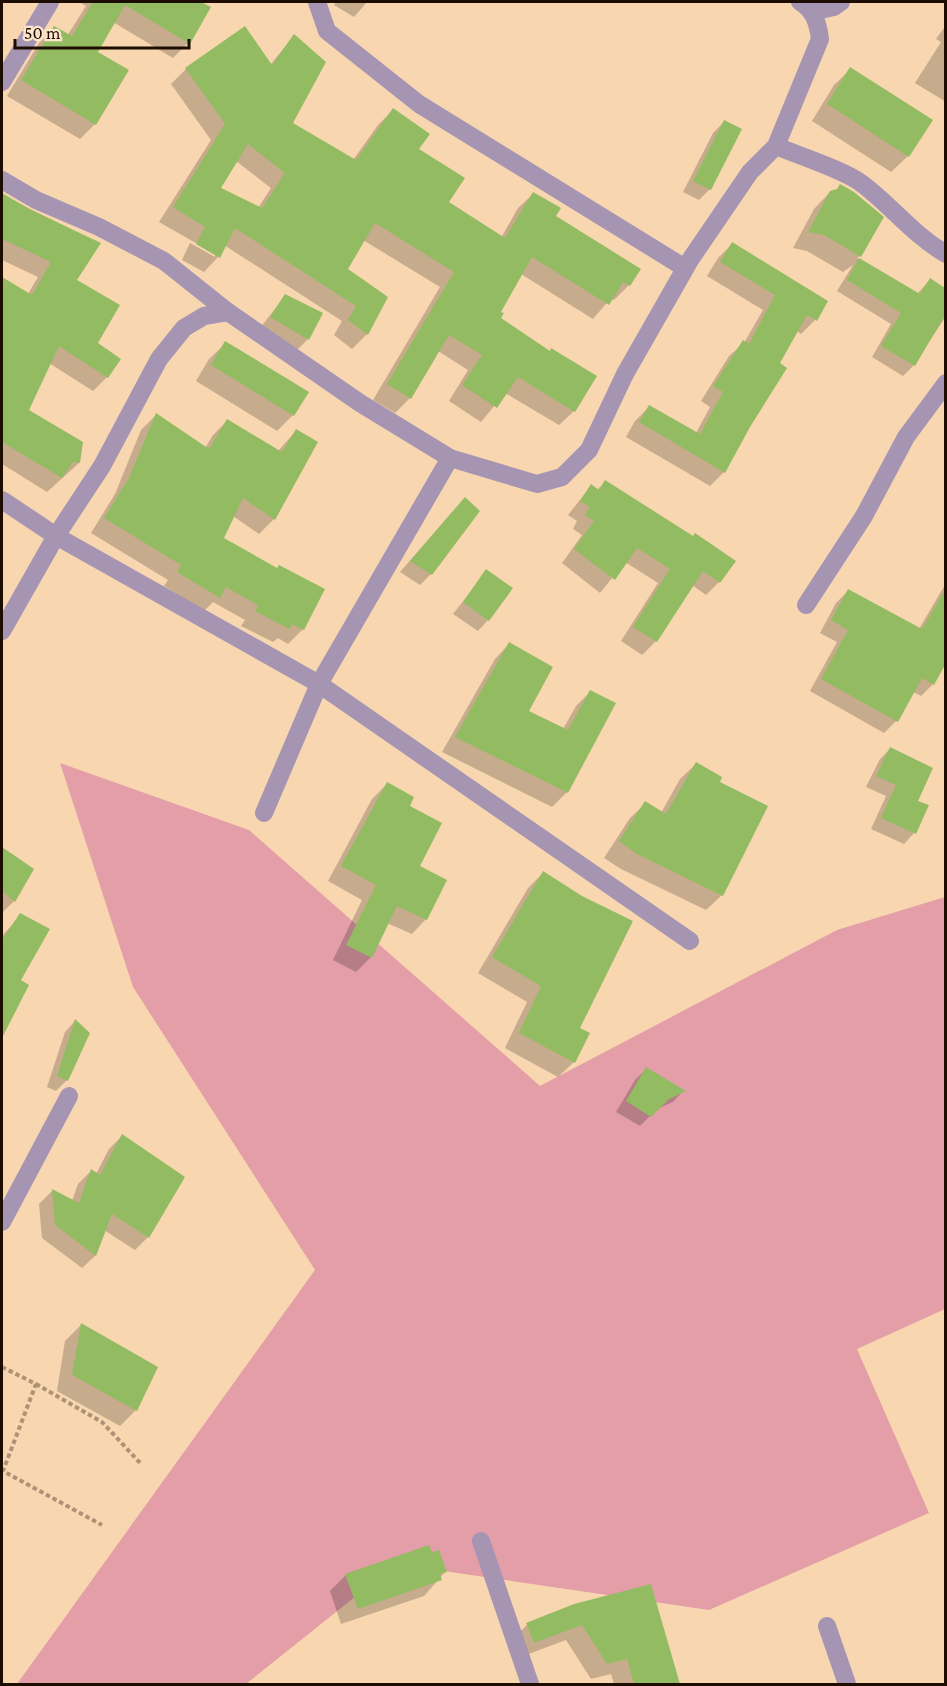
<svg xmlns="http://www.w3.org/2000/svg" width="947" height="1686" viewBox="0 0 947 1686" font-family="'Crimson Pro',serif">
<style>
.green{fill:#e39ea8}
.shadow{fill:#0003;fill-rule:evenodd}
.building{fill:#93bc62;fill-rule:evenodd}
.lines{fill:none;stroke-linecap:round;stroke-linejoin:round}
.path{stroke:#ae9275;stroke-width:4;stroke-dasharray:4.5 3;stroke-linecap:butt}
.minor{stroke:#a595b3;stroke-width:18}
</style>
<rect width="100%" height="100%" fill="#f8d6b0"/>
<polygon class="green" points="60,763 249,830 540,1086 837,930 945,897 945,1309 857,1349 929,1513 709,1610 396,1564 246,1684 17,1684 315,1270 133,987"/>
<g class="shadow">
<polygon points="79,2 204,2 188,43 173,58 113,22 96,53 95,124 80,139 7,96 39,43 54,28 67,36 86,6"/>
<polygon points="336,2 367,2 354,17 334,5"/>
<polygon points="946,25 946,102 915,83 941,42 936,39"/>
<path d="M244,28L270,65L294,36L291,124L353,160L378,125L393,110L447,203L501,238L518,208L533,194L554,217L629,285L614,300L611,298L593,319L521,274L499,312L498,319L574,411L559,425L505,393L481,422L449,401L468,370L438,351L410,398L395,413L373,400L440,287L363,240L346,270L386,297L367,334L352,349L334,335L342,321L224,245L218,257L204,272L182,260L190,243L215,257V254L159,222L211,140L171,84L186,69ZM236,161L271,188L258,208L218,188Z"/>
<polygon points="851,69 908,156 891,172 812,121 834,85"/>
<polygon points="724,122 710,189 699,200 683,192 713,133"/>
<polygon points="830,192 860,256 857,258 917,294 930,280 946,290 946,316 914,365 903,376 872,357 891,324 837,291 853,265 843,272 807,251 793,248 814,209"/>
<polygon points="2,195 99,243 75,281 107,377 93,391 49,363 27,411 79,463 47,492 2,464 2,279 28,294 38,277 2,260"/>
<polygon points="732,244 815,320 801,334 796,330 724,472 710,486 626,437 635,421 649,407 696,433 710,407 701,401 729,356 744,343 763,310 707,276 718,258"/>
<polygon points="285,296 321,314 307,340 297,350 260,328"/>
<polygon points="226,343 293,415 277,431 196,381 209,359"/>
<polygon points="156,415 205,448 213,435 227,421 278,451 296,431 316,442 274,519 259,534 233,516 222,539 277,570 303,629 288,644 278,638 273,642 241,626 245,620 213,602 204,611 164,586 168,580 91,533 115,494 141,430"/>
<polygon points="605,482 719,582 706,595 692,585 656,641 642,655 621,641 658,583 625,562 600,593 562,563 582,535 573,529 577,521 568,515 591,486 597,490"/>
<polygon points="454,510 431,574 420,585 400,572"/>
<polygon points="487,571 488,620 478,631 453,614"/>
<polygon points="946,583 946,662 933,684 921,696 913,692 896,721 884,733 810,691 837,642 820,633 836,603 848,591 919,629"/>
<polygon points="509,644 527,712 563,729 576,706 590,692 567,792 552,807 442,752 495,659"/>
<polygon points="891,748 916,801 914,833 904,844 871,829 886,796 866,787 880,759"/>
<polygon points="696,764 717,782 722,895 706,910 621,869 604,858 630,818 646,803 661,813 680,779"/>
<polygon points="387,784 408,806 426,919 412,934 387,923 371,957 356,972 333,960 362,900 328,881 372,799"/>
<polygon points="3,850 32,870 14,901 3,912"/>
<polygon points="543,873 581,897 578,1029 588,1033 574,1062 558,1077 505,1048 527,1002 478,973 528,888"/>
<polygon points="21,915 19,980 2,1032 2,936"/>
<polygon points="75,1021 67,1080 56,1091 47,1087 65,1032"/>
<polygon points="646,1069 683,1091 673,1102 657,1109 640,1126 616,1112 635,1080"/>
<polygon points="122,1136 148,1237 135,1250 104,1230 95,1256 82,1268 42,1238 39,1204 52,1191 72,1201 78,1184 91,1171 96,1174 109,1149"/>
<polygon points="81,1325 136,1410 120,1426 57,1391 65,1341"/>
<polygon points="445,1572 424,1596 341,1624 330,1591 346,1575"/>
<polygon points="650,1586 678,1684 614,1684 611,1674 591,1679 566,1640 518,1658 511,1640 527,1625"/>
</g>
<g class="building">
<polygon points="93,2 201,2 211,7 190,44 125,5 98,52 129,70 96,125 21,80 54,26 72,36"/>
<path d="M245,26L272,65L294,34L326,62L293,123L356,160L393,108L430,134L419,149L465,178L449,202L505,238L533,192L561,208L556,216L641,269L630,286L623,282L609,305L532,257L501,312L504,313L501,318L550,351L551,348L597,376L575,412L518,377L497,408L462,385L482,355L449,335L411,399L387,384L454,272L375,223L348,269L388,297L368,335L348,320L356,306L235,228L220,258L196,244L205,227L173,207L225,124L185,68ZM248,144L285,173L262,208L221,188Z"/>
<polygon points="850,67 933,120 909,157 827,104"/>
<polygon points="724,120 742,129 711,190 693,181"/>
<polygon points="840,184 854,192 884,217 861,257 824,235 808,232 830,191 837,189"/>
<polygon points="2,193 31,210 101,243 77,280 120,305 98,343 121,359 108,378 59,346 29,410 83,442 80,463 73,462 62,478 2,442 2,277 32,295 51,262 2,239"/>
<polygon points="732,242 828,301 817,321 807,315 780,363 787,368 750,427 725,473 639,422 649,405 700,434 723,392 713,386 743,340 749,344 775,295 720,262"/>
<polygon points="859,258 920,294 930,278 945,288 945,315 915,366 881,346 901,313 847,280"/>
<polygon points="285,294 323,313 309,340 270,317"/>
<polygon points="225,341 309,392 294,416 211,365"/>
<polygon points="156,413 209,449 227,419 282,452 296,429 318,442 275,520 243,498 224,538 277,568 279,565 325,589 304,630 292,624 289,629 255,611 258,605 226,587 220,598 177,572 181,565 104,518 129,478"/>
<polygon points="605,480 693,536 695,533 736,561 720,583 703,571 657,642 633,627 670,569 637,548 615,580 574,549 594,521 585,515 590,507 580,501 591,484 599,490"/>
<polygon points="465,497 480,511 432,575 410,561"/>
<polygon points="486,569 513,588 489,621 463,602"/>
<polygon points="848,589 922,629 945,590 945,665 934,685 922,678 898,722 821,679 848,630 831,620"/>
<polygon points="509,642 553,667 529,711 568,730 590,690 616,703 568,793 455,737"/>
<polygon points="890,747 933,768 918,801 929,805 916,834 881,818 896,785 876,776"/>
<polygon points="696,762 722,777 720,782 768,806 723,896 637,854 619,841 645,801 666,814"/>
<polygon points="387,782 414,797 410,806 442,823 420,866 447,880 427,920 397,906 372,958 346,945 376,885 341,866"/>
<polygon points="2,847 34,869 15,902 2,891"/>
<polygon points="543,871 582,896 633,921 580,1028 590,1033 575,1063 519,1033 541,986 492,957"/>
<polygon points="20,913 50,929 21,980 29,985 2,1038 2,940"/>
<polygon points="75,1019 90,1033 68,1081 57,1076"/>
<polygon points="646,1067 686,1091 669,1099 651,1117 626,1101"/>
<polygon points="122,1134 185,1177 149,1238 112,1214 96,1256 55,1225 52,1189 79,1203 91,1169 100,1175"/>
<polygon points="81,1323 158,1367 137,1411 72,1375"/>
<polygon points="429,1545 432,1552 439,1550 447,1572 440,1574 442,1580 358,1609 345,1574"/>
<polygon points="651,1584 680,1684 634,1684 627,1659 607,1664 582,1625 534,1643 526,1623 574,1604"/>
</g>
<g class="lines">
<g class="path">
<polyline points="2,1367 36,1384 3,1471 102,1525"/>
<polyline points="36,1384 102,1422 142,1465"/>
</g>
<g class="minor">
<polyline points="317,2 327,31 419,104 685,268"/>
<polyline points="811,12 834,7 841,2"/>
<polyline points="2,82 50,2"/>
<path d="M776,146C797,155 844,170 861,183C891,205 913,235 946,254"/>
<path d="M2,180L36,200L99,227L164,261L228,312L360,403L450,458L537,484L562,477L589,450L625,374L690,260L750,172L776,146L820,39C818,23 814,10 800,2"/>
<polyline points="2,500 56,536 319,684 690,941"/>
<polyline points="806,605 864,516 906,437 946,383"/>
<polyline points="2,631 56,536 102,466 159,359 184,328 204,316 228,312"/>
<polyline points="264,813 319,684 450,458"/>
<polyline points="2,1222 69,1096"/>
<polyline points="481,1541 530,1684"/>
<polyline points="827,1626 847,1684"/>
</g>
</g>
<rect width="947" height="1686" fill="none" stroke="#1d0d00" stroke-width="6"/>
<path d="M15 39v9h174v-9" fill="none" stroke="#1d0d00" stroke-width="3"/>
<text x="24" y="39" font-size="18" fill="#1d0d00" stroke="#fde5cc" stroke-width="4.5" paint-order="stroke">50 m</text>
</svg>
